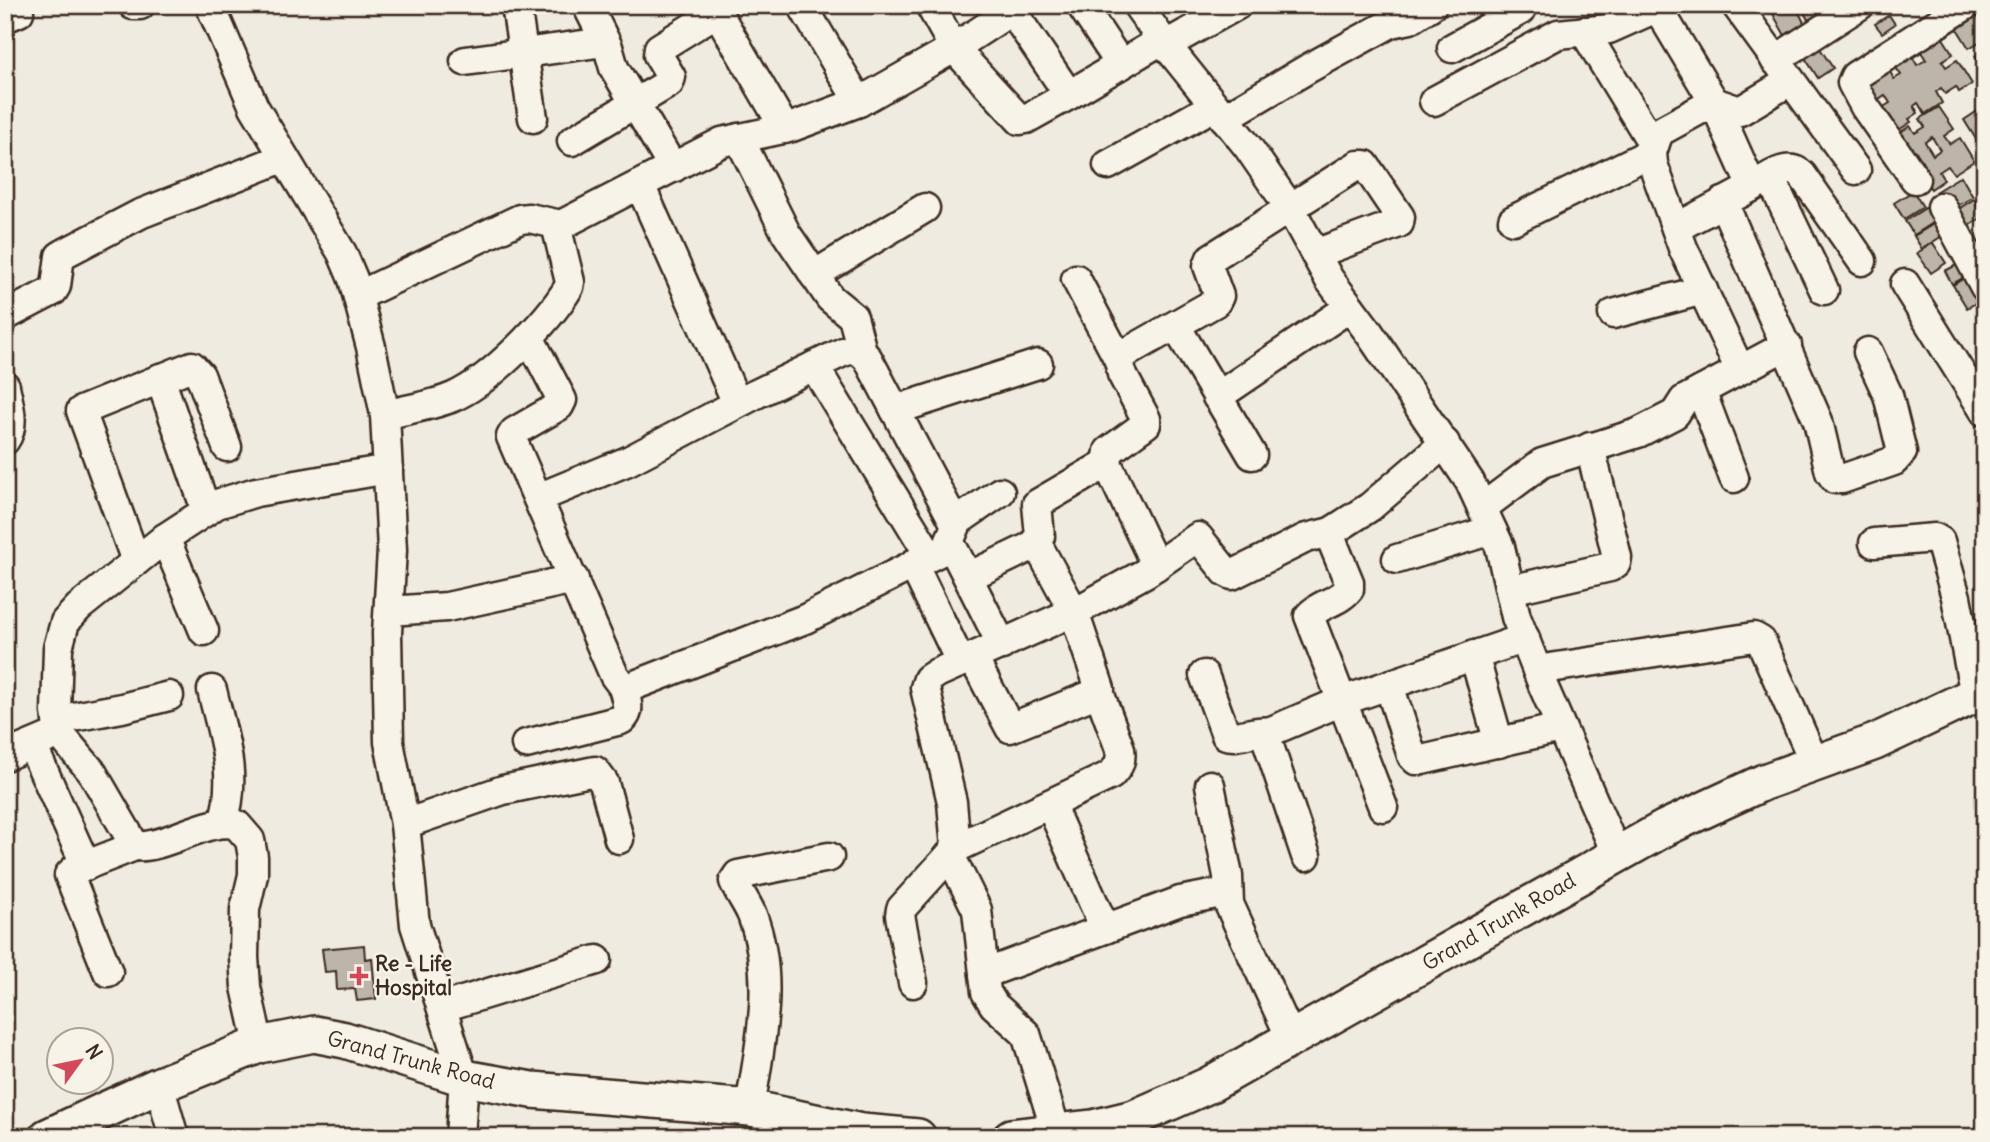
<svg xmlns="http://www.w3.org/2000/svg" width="1990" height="1142" viewBox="0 0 1990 1142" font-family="Delius,sans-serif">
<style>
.building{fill:#bdb5aa;stroke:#3b2a1e;stroke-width:2;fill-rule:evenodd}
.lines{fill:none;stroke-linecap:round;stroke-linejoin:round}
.minor-casing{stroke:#3b2a1e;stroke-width:33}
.major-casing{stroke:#3b2a1e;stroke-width:40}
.minor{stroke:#f7f3e8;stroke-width:28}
.major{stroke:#f7f3e8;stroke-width:35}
.poi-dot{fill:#d1495b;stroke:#f7f3e8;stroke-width:2.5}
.labels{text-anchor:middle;stroke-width:5;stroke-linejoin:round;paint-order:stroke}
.street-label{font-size:21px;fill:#3b2a1e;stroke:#f7f3e8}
.poi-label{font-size:21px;font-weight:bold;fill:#3b2a1e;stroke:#f7f3e8;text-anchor:start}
</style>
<rect width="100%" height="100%" fill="#efebe0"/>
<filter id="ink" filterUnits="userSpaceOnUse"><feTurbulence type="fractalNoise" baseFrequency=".0143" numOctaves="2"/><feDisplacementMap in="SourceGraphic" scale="14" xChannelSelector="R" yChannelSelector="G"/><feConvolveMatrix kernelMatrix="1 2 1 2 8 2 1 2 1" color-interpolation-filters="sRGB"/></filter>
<g filter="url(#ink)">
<g class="building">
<polygon points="1789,5 1795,5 1808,30 1788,41 1773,14"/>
<polygon points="1800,5 1816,5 1826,22 1813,29"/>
<polygon points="1976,14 1979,19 1985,16 1985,46 1981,41 1969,48 1956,27"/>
<polygon points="1889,15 1895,24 1882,33 1875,24"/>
<polygon points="1939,32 1953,54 1942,61 1946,67 1957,60 1972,84 1959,92 1956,87 1945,94 1941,88 1936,92 1942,103 1925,114 1918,103 1914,106 1918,113 1909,119 1911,122 1894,133 1880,109 1890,103 1885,95 1874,102 1861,81 1889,70 1894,79 1901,75 1892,62 1909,51 1917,65 1926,60 1920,50"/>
<polygon points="1815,41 1833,68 1818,78 1800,50"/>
<polygon points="1985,49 1985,72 1975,56"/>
<path d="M1939,107L1954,129L1944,136L1950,144L1960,138L1974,161L1954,174L1948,166L1939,172L1944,180L1931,189L1918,168L1924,164L1915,150L1908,154L1896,135L1910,126L1915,133L1925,127L1920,119ZM1932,137L1940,150L1933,155L1925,142Z"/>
<polygon points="1979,110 1985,116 1984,152 1964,120"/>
<polygon points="1961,176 1973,197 1947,212 1935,192"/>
<polygon points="1913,191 1923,207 1904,219 1894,203"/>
<polygon points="1985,194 1985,216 1975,200"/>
<polygon points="1974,199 1984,216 1959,232 1949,215"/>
<polygon points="1927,207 1936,221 1914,235 1905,221"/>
<polygon points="1937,222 1945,234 1922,249 1914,236"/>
<polygon points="1933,243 1946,263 1931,273 1917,253"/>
<polygon points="1964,261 1970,274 1952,284 1945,271"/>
<polygon points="1971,274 1985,298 1967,308 1953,285"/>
<polygon points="364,945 365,959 372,958 376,999 357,1001 355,989 337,990 336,971 325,972 322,949"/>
</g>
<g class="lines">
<g class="minor-casing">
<g id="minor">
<polyline points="133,5 140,5"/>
<polyline points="210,5 254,107 342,253 353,279 371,347 385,415 392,550 387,633 389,742 405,824 415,925 464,1078 460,1137"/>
<polyline points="516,5 533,118"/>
<polyline points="587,5 608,47 614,68 673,168"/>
<polyline points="713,5 785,129"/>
<polyline points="802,5 859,102"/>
<polyline points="930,5 954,48 1020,120 1026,119 1069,95"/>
<polyline points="1081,5 1121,65"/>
<polyline points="1137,5 1162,40 1248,147 1290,208 1329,279 1368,331 1470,482 1500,547 1516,617 1544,688 1617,855"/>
<polyline points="1656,5 1714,102 1752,187 1676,228"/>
<polyline points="1736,5 1856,170"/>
<polyline points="1012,11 1069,95 1162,40"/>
<polyline points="5,18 19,12"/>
<polyline points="1584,31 1654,146"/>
<polyline points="1166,45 1237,5"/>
<polyline points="1452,48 1521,10 1523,5"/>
<polyline points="1775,60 1860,5"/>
<polyline points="465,61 605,42"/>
<polyline points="1434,101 1558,34 1609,29 1663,5"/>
<polyline points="1224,118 1309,68 1391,23 1410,19 1432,5"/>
<polyline points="739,138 786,233 830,298 853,317 862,351"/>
<polyline points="572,141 669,83 671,77 658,55 659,48 717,12"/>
<polyline points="1108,165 1214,106"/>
<polyline points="1770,177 1824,290"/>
<polyline points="1915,179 1865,107 1852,83 1855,76 1863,71 1966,5"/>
<polyline points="640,185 737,403"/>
<path d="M1752,187C1768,178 1787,161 1802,175L1862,261"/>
<polyline points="1723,202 1818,421 1830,472 1835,479 1842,479 1894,461 1902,452 1888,395 1868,352"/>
<polyline points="1942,207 1985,287"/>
<polyline points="1513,220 1652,152"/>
<polyline points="814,275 925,208"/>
<polyline points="1076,279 1119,360"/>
<polyline points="1905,284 1985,412"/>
<polyline points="358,296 520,219 529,218 561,225"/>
<polyline points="1613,314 1703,290"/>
<polyline points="5,316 53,291 56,286 60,256 65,253 140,214 283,158"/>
<polyline points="1176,326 1252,455"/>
<polyline points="529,337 562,400 559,406 514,432 511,437 614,675 623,687 630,687 805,619 947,548 952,548 955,552 1002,645"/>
<polyline points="814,366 930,556"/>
<polyline points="1740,370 1683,248 1653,164 1652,152 1659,132 1714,102 1740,111 1790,81"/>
<polyline points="160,378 206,510"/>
<path d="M5,386C8,403 16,424 5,440"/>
<polyline points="1701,391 1734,478"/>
<polyline points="1217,397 1350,307"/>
<polyline points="895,410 1038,364"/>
<path d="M385,415C407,409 432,406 453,397C490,381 548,322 569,287L570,282L558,233L561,225L722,142L792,127L859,102L954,48L1020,5"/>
<polyline points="538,498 628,461 756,394 843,352 857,348 868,359 956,525"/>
<polyline points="1482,508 1542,463 1638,433 1675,414 1684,400 1787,345"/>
<polyline points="165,538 204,631"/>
<polyline points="949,542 958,521 1000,492"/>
<polyline points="1874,543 1935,538 1940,541 1956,597 1975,695"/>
<polyline points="1397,559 1492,530"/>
<polyline points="136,561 81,411 192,366 200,375 227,447"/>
<polyline points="913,564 961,663"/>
<polyline points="1156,566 1107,463 1109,451 1146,424 1146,419 1122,374 1119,360 1126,353 1216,302 1219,296 1208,266 1211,258 1358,165 1365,165 1400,217 1399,223 1315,254"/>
<polyline points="968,577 1032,546 1040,536 1037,504 1107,463"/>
<polyline points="1510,590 1610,567 1616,563 1617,557 1590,447"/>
<polyline points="389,611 447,607 574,579"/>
<polyline points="1474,655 1499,743"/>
<polyline points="973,658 1010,728 1099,692 1100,689 1074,612 1036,542"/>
<polyline points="1537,670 1754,637 1761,641 1815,764"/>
<path d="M1204,675L1226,735C1240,739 1254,729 1269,732"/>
<polyline points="1389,685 1412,756 1416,760 1422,760 1560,728"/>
<path d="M212,690C223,737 238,774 223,823"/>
<polyline points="57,720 122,708 169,696"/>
<path d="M526,744L621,720C632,712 626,699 623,687"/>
<polyline points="32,745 86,866"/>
<polyline points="5,756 50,737"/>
<polyline points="1210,785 1228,876 1229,904 1291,1038"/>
<polyline points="1050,804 1105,929"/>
<path d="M1383,807L1309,616C1319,604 1339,602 1349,589V582L1330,536L1331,532L1370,507L1445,443"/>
<polyline points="405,824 503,790 595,771 604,783 619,839"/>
<polyline points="956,848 952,802 925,688 928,679 937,673 1082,608 1147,572 1198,537 1226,572 1232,575 1306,538 1331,532"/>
<polyline points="1306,856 1267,740 1269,732 1342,701 1525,638"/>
<polyline points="108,972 69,875 74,870 135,846"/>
<polyline points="984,974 1180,901 1227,892"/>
<polyline points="913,983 900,915 901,909 950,855"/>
<polyline points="443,1007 597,960"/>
<path d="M259,1045L246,987L244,957L245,909L253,875V857L250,840L237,825C211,815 164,850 135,846L92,772L59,733L56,712L58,648L65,622L79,607L165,538L217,504L256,492L388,469"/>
<polyline points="159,1085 174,1137"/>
<path d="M750,1108C760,1044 776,978 752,915C747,903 739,893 734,881L738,875L829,857"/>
<path d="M1057,1134L1026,1034L994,1005L986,992L977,910L950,855L956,848L1111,775C1119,766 1122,761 1120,749L1099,692"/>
</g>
</g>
<g class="major-casing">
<g id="major">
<polyline points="47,1137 159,1085 259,1045 314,1034 345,1040 464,1078 532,1090 750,1108 862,1132 918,1137"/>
<polyline points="1011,1137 1093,1128 1134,1118 1209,1085 1665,828 1764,782 1875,742 1985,690"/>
</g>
</g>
<use href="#minor" class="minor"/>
<use href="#major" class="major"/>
</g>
</g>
<path class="poi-dot" d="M355.5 965.5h7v7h7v7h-7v7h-7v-7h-7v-7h7z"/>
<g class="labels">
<g class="street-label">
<text transform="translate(1499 922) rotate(-30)" y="7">Grand Trunk Road</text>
<text transform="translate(411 1060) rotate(15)" y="7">Grand Trunk Road</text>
</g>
<g class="poi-label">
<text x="375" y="971">Re - Life<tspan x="375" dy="24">Hospital</tspan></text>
</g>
</g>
<rect width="1990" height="1142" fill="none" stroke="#f7f3e8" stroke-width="28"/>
<rect x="14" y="14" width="1962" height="1114" fill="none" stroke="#3b2a1e" stroke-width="2.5" filter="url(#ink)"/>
<g transform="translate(80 1061) rotate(57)"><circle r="33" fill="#f7f3e8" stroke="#aca397" stroke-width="2"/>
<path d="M0-5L12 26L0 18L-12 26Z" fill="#d1495b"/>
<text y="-10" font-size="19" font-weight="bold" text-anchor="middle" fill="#3b2a1e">N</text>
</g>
</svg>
